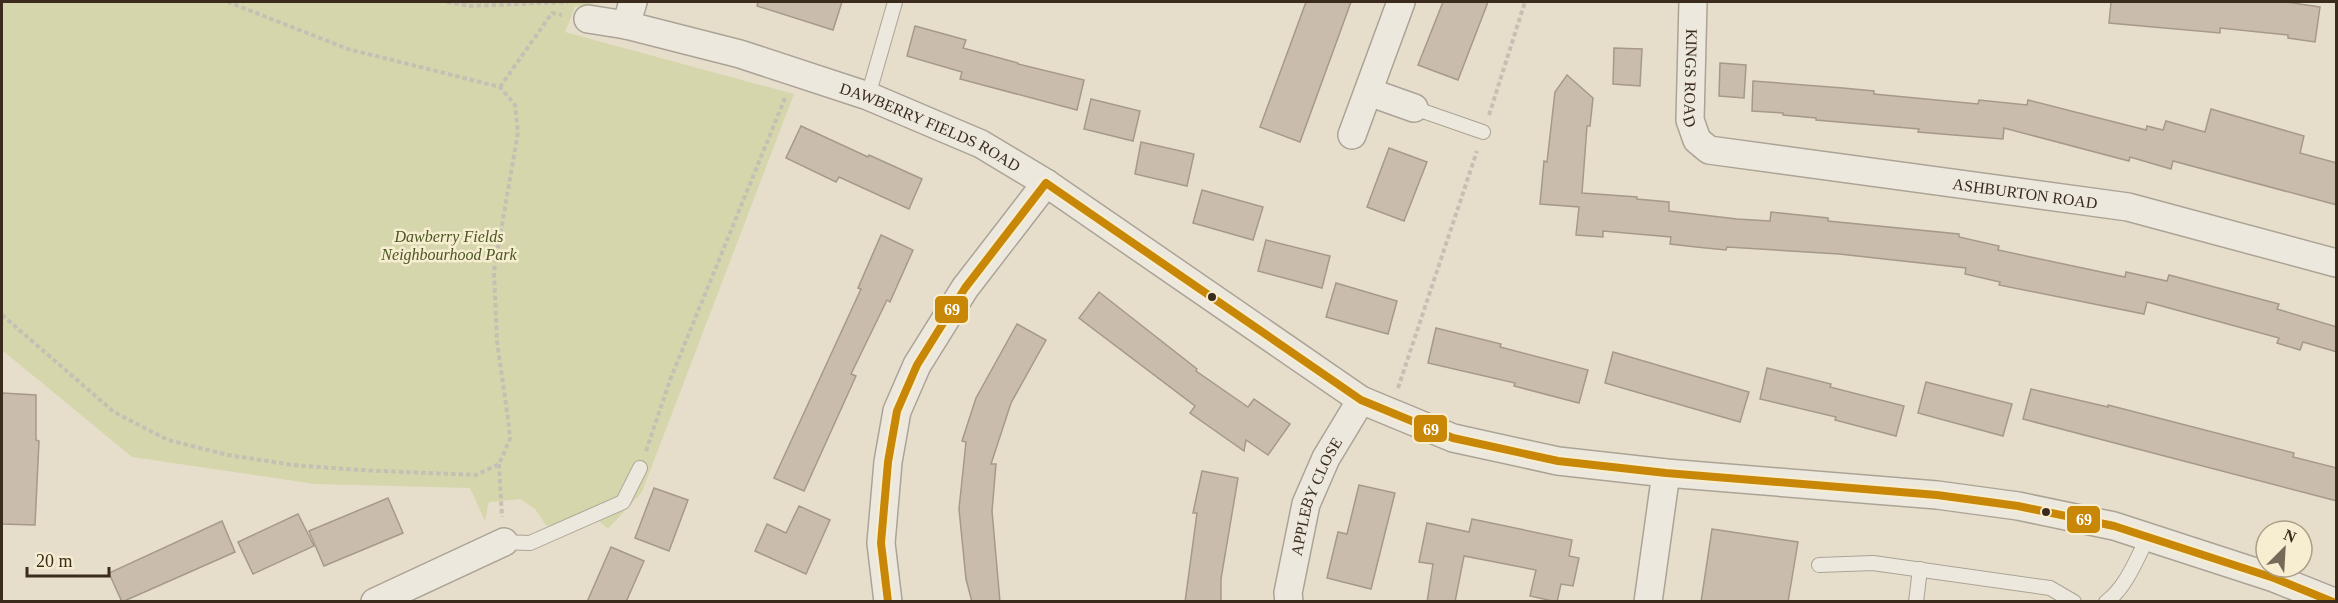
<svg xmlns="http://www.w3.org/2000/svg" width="2338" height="603" viewBox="0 0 2338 603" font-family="Georgia,serif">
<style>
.green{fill:#d6d6ad}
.building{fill:#cabcac;stroke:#a6998a;stroke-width:1.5}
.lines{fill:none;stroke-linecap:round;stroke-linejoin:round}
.service-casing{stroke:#aba395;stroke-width:16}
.minor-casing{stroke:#aba395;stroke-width:30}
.path{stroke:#c6bfb4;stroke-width:4;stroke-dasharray:4.5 3;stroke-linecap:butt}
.service{stroke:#ede8de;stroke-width:14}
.minor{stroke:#ede8de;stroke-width:27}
.bus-1-casing{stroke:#f7edd0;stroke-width:12}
.bus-1{stroke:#c88707;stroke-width:8}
.bus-dot{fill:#3a2b1c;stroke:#f7edd0;stroke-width:2}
.labels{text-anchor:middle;stroke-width:5;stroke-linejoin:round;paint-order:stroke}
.street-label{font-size:16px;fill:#3a2b1c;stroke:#f7edd0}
.park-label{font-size:16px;font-style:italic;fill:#495722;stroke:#f7edd0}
.line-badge{stroke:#f7edd0;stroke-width:2}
.badge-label{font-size:16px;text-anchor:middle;font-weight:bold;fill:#fff}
</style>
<rect width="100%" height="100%" fill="#e6decb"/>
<polygon class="green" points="2,2 599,2 575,7 565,32 794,94 642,492 608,529 590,513 552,527 546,525 535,509 520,499 489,502 485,521 470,488 315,484 132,457 2,350"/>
<g class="building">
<polygon points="758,2 842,2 833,30 757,6"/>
<polygon points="1306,2 1351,2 1300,142 1260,127"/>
<polygon points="1443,2 1488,2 1458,80 1418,65"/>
<polygon points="2111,2 2286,2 2320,7 2315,42 2288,38 2288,35 2220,28 2220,33 2109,23"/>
<polygon points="915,26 966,40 963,48 1018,63 1018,64 1084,80 1077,110 960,79 962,72 907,56"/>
<polygon points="1614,48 1642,49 1640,86 1613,84"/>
<polygon points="1720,63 1746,65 1744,98 1719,96"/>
<polygon points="1567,75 1593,98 1590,126 1587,126 1582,193 1637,197 1637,199 1669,202 1669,211 1737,219 1770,221 1771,212 1828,218 1828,221 1959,234 1959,237 1999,246 1998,250 2125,277 2126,272 2167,281 2169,275 2279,304 2277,309 2337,327 2337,352 2303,342 2300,350 2277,343 2279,338 2147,302 2144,314 1999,285 2000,282 1965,274 1966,268 1839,254 1727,247 1726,250 1696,247 1670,244 1671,237 1603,231 1603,237 1576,235 1579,207 1540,204 1544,161 1547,162 1555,92"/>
<polygon points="1753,81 1843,88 1874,91 1874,94 1978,104 1979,100 2027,105 2028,100 2146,130 2147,126 2163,130 2166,121 2205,132 2211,109 2304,136 2300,153 2337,163 2337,205 2173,161 2171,169 2130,157 2129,161 2004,128 2003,139 1966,136 1918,132 1919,129 1816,120 1816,118 1783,115 1783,113 1752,111"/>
<polygon points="1091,99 1140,111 1133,141 1084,129"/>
<polygon points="801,126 868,157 869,155 922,179 909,209 839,177 836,182 786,158"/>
<polygon points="1141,142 1194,154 1187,186 1135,174"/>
<polygon points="1389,148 1427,162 1404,221 1367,207"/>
<polygon points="1202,190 1263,207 1253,240 1193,223"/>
<polygon points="881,235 913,250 890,302 887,300 851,374 856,376 804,491 774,478 861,289 858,288"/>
<polygon points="1266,240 1330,256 1322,288 1258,271"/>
<polygon points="1336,283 1397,301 1388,334 1326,317"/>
<polygon points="1099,292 1197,369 1196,371 1248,407 1254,399 1290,424 1268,455 1246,440 1244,451 1190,413 1195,406 1079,318"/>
<polygon points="1017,324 1046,340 1011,403 991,464 996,464 992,511 1000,602 972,602 966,579 959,509 966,442 962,441 976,398"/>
<polygon points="1436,328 1501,344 1500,347 1588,370 1579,403 1514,386 1515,383 1428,363"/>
<polygon points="1613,352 1749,392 1740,422 1605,383"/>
<polygon points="1767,368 1831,384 1830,387 1904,406 1896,436 1835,420 1836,417 1760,399"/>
<polygon points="1926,382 2012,404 2003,436 1918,413"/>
<polygon points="2031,389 2108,407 2108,405 2294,453 2293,457 2337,468 2337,501 2023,419"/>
<polygon points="2,393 36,395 36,440 39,441 35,525 2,524"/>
<polygon points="1202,471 1238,478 1221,579 1221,602 1185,602 1197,513 1193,513"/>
<polygon points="1359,485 1395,493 1371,589 1327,578 1338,532 1347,534"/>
<polygon points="654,488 688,500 669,551 635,538"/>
<polygon points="388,498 403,533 324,566 309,531"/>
<polygon points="799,506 830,520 806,574 755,551 767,524 786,533"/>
<polygon points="298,514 314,546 253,574 238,542"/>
<polygon points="1472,519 1572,540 1569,556 1579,558 1573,586 1561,584 1557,602 1530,596 1536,570 1464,556 1455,602 1427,602 1433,564 1419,562 1427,523 1469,532"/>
<polygon points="222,521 235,552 122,602 109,573"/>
<polygon points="1712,529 1798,542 1788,602 1701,602"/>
<polygon points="611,547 644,561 626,602 587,602"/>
</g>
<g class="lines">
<g class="service-casing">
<g id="service">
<polyline points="868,96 895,2"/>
<polyline points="1414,108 1483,132"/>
<polyline points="504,542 530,543 623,502 640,468"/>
<polyline points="1819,565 1873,563 2050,588 2074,602"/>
<polyline points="1916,602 1920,569"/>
<path d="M2106,602C2126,588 2137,558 2148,537"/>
</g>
</g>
<g class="minor-casing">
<g id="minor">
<path id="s1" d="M1693,2L1690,120L1697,140L1709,150L2128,207L2336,263"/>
<path id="s2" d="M588,19L626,25L740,54L868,96L981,144L1046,183L1361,400L1453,438L1558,461L1666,473L1937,495L2018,506L2114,526L2274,578L2334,602"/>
<polyline points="626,25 633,2"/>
<polyline points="1369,92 1414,108"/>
<polyline points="1352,135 1401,2"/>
<polyline points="375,602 504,542"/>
<polyline points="888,602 881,543 888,462 897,411 917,365 965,288 1046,183"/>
<path id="s3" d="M1289,602L1288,593L1306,504L1326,458L1361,400"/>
<polyline points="1648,602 1666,473"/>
</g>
</g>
<g class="path">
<polyline points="447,2 470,6 568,2"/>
<polyline points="500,87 552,13 562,15"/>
<polyline points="1489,115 1525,2"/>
<polyline points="2,315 114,412 168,440 228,455 293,465 359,470 476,475 499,464 510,439 508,418 497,342 494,271 518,132 515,105 500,87 348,49 228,2"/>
<polyline points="1398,388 1477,151"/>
<polyline points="646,451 670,380 785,98"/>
<polyline points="499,464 502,517"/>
</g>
<use href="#service" class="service"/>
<use href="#minor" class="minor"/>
<g class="bus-1-casing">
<polyline id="bus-1" points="888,602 881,543 888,462 897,411 917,365 965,288 1046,183 1361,400 1453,438 1558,461 1666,473 1937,495 2018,506 2114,526 2274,578 2333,602"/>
</g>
<use href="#bus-1" class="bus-1"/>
</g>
<g class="bus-dot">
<circle cx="1212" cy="297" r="5"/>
<circle cx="2046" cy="512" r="5"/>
</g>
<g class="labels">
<g class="street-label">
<text dy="6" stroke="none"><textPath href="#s1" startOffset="76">KINGS ROAD</textPath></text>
<text dy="6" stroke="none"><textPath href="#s2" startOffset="360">DAWBERRY FIELDS ROAD</textPath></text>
<text dy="6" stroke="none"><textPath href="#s1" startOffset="474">ASHBURTON ROAD</textPath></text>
<text dy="6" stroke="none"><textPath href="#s3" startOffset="110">APPLEBY CLOSE</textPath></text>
</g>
<g class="park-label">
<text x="449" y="242">Dawberry Fields<tspan x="449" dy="18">Neighbourhood Park</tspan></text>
</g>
</g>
<g class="line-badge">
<rect x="934" y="295" width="35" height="29" rx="6" fill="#c88707"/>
<rect x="1413" y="414" width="35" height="29" rx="6" fill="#c88707"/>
<rect x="2066" y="505" width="35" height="29" rx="6" fill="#c88707"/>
</g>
<g class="badge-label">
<text x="952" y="315">69</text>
<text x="1431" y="435">69</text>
<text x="2084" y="525">69</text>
</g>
<rect width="2338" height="603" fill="none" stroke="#3a2b1c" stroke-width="6"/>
<g transform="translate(2284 549) rotate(24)"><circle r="28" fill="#f7edd0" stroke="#ab9f88" stroke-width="1.5"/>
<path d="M0-4.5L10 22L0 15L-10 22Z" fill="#766a59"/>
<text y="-9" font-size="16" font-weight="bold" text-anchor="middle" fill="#3a2b1c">N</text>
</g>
<path d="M27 567v9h82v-9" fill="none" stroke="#3a2b1c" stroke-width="3"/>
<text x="36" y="567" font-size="18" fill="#3a2b1c" stroke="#f7edd0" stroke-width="4.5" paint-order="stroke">20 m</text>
</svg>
